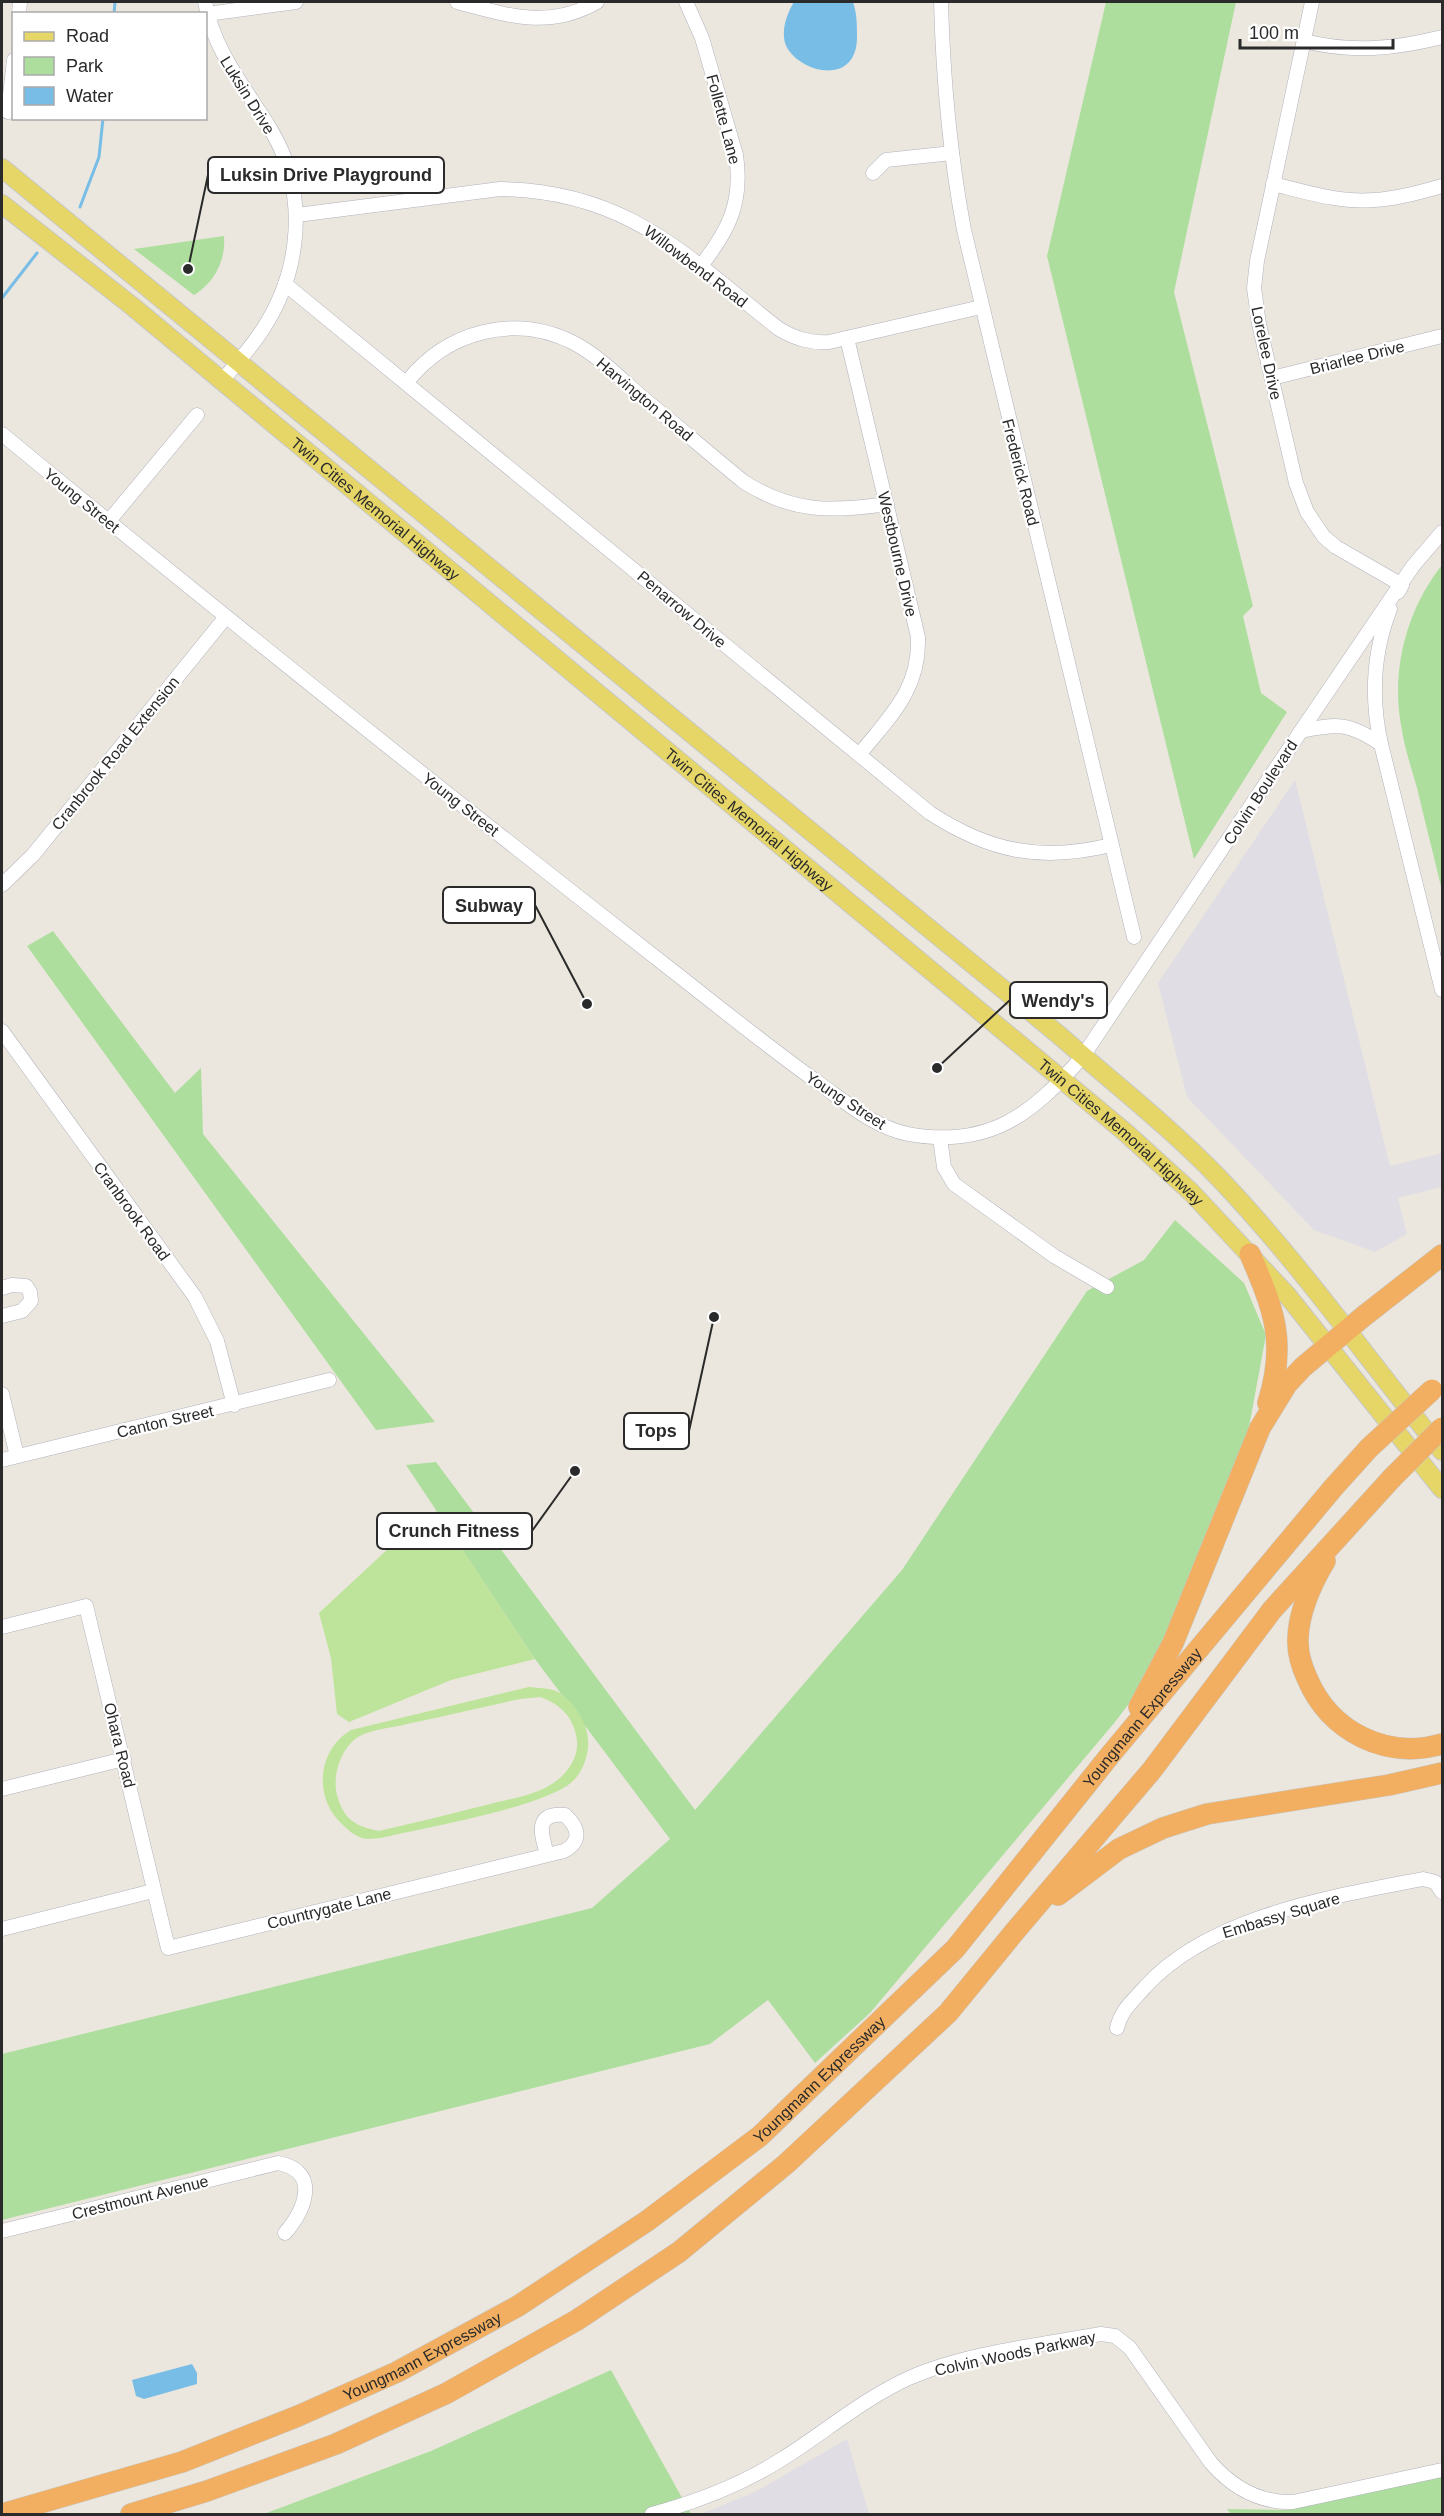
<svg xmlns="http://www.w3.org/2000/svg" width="1444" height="2516" viewBox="0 0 1444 2516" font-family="Helvetica,sans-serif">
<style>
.industrial{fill:#e0dee4}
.green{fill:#adde9e}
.pitch{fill:#bde49a;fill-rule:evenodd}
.water{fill:#78bde6}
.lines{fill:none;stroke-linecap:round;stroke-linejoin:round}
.stream{stroke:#78bde6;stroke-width:3}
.minor-casing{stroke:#b1b2bd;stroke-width:15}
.major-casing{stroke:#c8c8c8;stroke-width:20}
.highway-casing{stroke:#c8c8c8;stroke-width:22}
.minor{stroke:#fff;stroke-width:14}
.major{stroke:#e6d667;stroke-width:18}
.highway{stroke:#f2af61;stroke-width:21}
.highway-bridge-casing{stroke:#c8c8c8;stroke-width:22;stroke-linecap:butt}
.highway-bridge{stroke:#f2af61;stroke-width:21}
.labels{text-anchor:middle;stroke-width:4.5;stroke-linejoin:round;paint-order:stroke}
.street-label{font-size:16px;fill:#2a2a2a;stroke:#fff}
.leader{fill:none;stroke:#2a2a2a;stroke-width:2}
.callout-dot{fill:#2a2a2a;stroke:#fff;stroke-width:2}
.callout{fill:#fff;stroke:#2a2a2a;stroke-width:2}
.callout-label{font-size:18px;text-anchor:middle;font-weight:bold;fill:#2a2a2a}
</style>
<rect width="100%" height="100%" fill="#ebe7de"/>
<g class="industrial">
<polygon points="1295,780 1390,1166 1442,1153 1442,1187 1398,1198 1407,1234 1375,1252 1314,1230 1187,1097 1158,983"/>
<polygon points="847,2439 869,2514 701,2514 757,2491"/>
</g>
<g class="green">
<polygon points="1106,2 1236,2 1174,292 1253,606 1243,616 1261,693 1287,712 1194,859 1047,256"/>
<path d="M224,236C226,260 215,282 194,295L134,249Z"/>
<path d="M1442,565V891C1434,856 1425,822 1417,788C1411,767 1404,746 1401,725C1391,669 1407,609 1442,565Z"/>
<polygon points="53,931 175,1093 201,1068 203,1134 435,1422 376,1430 27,946"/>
<polygon points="1175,1220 1244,1283 1266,1335 1249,1427 1178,1610 1140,1689 1115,1722 870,2013 815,2063 768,2000 710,2044 2,2220 2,2054 592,1908 670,1839 535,1659 406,1465 436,1462 695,1810 902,1570 1087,1291 1144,1260"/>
<polygon points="611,2370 691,2514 264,2514 431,2451"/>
<polygon points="1442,2477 1442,2514 1231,2514 1227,2509 1288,2510"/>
</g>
<g class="pitch">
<polygon points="437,1511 535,1659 451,1680 349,1722 337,1714 331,1658 319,1613 418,1521"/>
<path d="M529,1687C537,1688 549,1688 556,1691C569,1697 581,1713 585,1726C592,1743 587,1767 573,1781C546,1807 423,1828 381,1838C375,1838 367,1840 362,1838C355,1836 348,1830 343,1825C313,1799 317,1750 351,1730ZM540,1697C558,1703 572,1715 576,1735C581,1753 570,1771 555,1782C536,1796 508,1799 486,1805C450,1814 414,1823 379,1831C355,1826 344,1820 337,1795C332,1776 341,1748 358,1737C371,1729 392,1728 407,1724C445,1716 482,1707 520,1699Z"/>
</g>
<g class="water">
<path d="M794,2H853C857,14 857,24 857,38C856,93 785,68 784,37C783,24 788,12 794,2Z"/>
<polygon points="192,2364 197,2373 197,2384 144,2399 136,2396 132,2380"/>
</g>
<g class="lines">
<g class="stream">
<polyline points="114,14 115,2"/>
<polyline points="80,207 99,157 103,118"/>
<polyline points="2,298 37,253"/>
</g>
<g class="minor-casing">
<g id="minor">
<path d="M205,2C214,52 245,87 271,130C308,192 302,269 263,329C251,348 235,365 221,382"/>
<path d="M457,2C507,15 548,30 597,2"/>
<path d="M686,2L702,38L736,155C743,203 729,230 700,267"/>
<path d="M941,2C943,78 950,155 964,230L1134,937"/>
<polyline points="1312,2 1257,261 1254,288 1259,324 1296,483 1307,512 1324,537 1336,547 1402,585 1398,592"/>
<polyline points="19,14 20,2"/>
<polyline points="207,14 296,2"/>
<path d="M1304,41C1352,53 1395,49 1442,37"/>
<polyline points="8,112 14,60"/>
<polyline points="873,173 886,160 952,153"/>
<path d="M1273,184C1306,192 1340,203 1374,200C1397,199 1420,192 1442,186"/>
<path d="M297,215L500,189C628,191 685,255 779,329C796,339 810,343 829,342L981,307"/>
<path d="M285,284L930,813C990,852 1041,862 1111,845"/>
<path d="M847,338L918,637C920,690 890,716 859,755"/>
<polyline points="1272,378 1442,336"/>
<path d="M407,382C447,331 515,313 574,343C602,358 625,383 649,403C681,429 712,456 744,482C793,513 831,512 887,504"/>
<path d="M2,434C222,615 445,793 669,968C719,1007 768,1047 820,1084C847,1103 874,1127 908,1134C989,1149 1033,1114 1083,1056L1301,731L1413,566L1442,532"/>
<polyline points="108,522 197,415"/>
<path d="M1390,609C1373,653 1371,699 1381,744L1442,990"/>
<path d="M1301,731C1338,723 1349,723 1381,744"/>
<polyline points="2,885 33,855 225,618"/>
<polyline points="2,1031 195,1297 217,1341 234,1405"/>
<polyline points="940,1138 944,1167 954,1184 1054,1256 1107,1287"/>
<polyline points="2,1288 12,1285 26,1286 30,1292 31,1301 22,1311 2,1316"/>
<polyline points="2,1394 17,1456"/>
<polyline points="2,1460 329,1380"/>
<path d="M2,1627L86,1606L168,1948L564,1851C582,1841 579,1828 565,1815C534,1812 541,1834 547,1854"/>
<polyline points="2,1789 124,1759"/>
<polyline points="2,1929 153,1891"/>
<path d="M1117,2028C1121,2010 1133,2001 1145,1987C1210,1916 1331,1897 1423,1879L1435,1882L1442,1892"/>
<path d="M2,2231L278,2163C321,2171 305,2210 285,2233"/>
<path d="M652,2514C696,2502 743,2484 782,2459C825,2432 863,2399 909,2378C965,2353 1040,2345 1101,2334L1115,2336L1130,2348L1211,2463C1233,2488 1259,2503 1293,2502L1442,2470"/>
</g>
</g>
<g class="major-casing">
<g id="major">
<path d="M2,168L1059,1035C1111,1081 1170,1127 1218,1177C1300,1263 1368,1360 1442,1451"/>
<path id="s1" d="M2,204L132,306L1125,1132L1191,1192L1287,1295L1442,1489"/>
</g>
</g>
<g class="highway-casing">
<g id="highway">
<path d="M1250,1254C1274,1310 1287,1342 1268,1403"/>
<path d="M1325,1561C1311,1584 1297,1616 1298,1643C1298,1656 1302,1667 1307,1678C1330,1732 1386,1760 1442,1744"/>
<polyline points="1139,1707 1173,1643 1260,1428 1287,1384 1303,1367 1364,1316 1442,1255"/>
<polyline points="1058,1895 1119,1849 1163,1828 1207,1814 1389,1785 1442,1773"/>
<path id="s2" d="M2,2514L182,2462L298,2416L397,2372L518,2306L647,2221L760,2136L955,1949L1111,1754L1333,1488L1369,1448"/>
<polyline points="131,2514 207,2491 336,2444 447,2393 577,2320 679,2252 786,2164 948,2013 1016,1930 1152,1770 1272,1610 1392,1478"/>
</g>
</g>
<use href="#minor" class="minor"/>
<use href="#major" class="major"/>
<use href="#highway" class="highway"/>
<g class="highway-bridge-casing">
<g id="highway-bridge">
<polyline points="1369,1448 1432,1390"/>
<polyline points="1392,1478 1442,1428"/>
</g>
</g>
<use href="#highway-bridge" class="highway-bridge"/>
</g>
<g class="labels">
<g class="street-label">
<text transform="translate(248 95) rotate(58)" y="6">Luksin Drive</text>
<text transform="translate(724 119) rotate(75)" y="6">Follette Lane</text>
<text transform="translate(696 266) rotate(37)" y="6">Willowbend Road</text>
<text transform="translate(1267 353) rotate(78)" y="6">Lorelee Drive</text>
<text transform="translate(1357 357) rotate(-14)" y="6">Briarlee Drive</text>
<text transform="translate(645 399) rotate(40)" y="6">Harvington Road</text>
<text transform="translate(1021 472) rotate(76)" y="6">Frederick Road</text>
<text transform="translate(82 500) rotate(39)" y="6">Young Street</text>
<text dy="6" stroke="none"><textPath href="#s1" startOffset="482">Twin Cities Memorial Highway</textPath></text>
<text transform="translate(898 554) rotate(77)" y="6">Westbourne Drive</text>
<text transform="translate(682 609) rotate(40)" y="6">Penarrow Drive</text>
<text transform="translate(115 753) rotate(-51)" y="6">Cranbrook Road Extension</text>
<text transform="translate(1260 792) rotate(-57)" y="6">Colvin Boulevard</text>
<text transform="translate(461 804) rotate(38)" y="6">Young Street</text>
<text dy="6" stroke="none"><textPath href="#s1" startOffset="968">Twin Cities Memorial Highway</textPath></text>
<text transform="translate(846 1100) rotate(33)" y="6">Young Street</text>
<text dy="6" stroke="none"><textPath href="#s1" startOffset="1454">Twin Cities Memorial Highway</textPath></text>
<text transform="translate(132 1211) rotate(54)" y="6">Cranbrook Road</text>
<text transform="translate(165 1421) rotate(-13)" y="6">Canton Street</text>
<text dy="6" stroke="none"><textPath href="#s2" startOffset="1422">Youngmann Expressway</textPath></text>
<text transform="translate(120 1745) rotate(76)" y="6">Ohara Road</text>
<text transform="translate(329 1908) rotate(-14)" y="6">Countrygate Lane</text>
<text transform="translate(1281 1915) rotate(-17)" y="6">Embassy Square</text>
<text dy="6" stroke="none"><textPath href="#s2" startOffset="936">Youngmann Expressway</textPath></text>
<text transform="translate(140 2197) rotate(-14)" y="6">Crestmount Avenue</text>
<text transform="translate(1015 2353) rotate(-12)" y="6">Colvin Woods Parkway</text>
<text dy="6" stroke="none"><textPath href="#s2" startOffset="450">Youngmann Expressway</textPath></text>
</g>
</g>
<path class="leader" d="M188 269L208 175M587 1004L535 905M937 1068L1010 1000M714 1317L689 1431M575 1471L532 1531"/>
<g class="callout-dot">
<circle cx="188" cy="269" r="6"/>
<circle cx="587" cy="1004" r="6"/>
<circle cx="937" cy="1068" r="6"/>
<circle cx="714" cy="1317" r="6"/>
<circle cx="575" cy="1471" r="6"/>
</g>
<g class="callout">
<rect x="208" y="157" width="236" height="36" rx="6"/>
<rect x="443" y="887" width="92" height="36" rx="6"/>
<rect x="1010" y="982" width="97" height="36" rx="6"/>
<rect x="624" y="1413" width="65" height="36" rx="6"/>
<rect x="377" y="1513" width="155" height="36" rx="6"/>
</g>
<g class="callout-label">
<text x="326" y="181">Luksin Drive Playground</text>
<text x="489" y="912">Subway</text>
<text x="1058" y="1007">Wendy's</text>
<text x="656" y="1437">Tops</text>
<text x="454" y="1537">Crunch Fitness</text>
</g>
<rect width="1444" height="2516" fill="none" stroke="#2a2a2a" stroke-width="6"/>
<rect x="12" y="12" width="195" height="108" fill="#ffffff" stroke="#aaaaaa" stroke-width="1.5"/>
<rect x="24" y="32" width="30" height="9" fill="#e6d667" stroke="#aaaaaa" stroke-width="1.5"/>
<text x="66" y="42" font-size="18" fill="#2a2a2a">Road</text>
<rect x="24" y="57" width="30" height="18" fill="#adde9e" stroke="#aaaaaa" stroke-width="1.5"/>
<text x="66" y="72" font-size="18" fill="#2a2a2a">Park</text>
<rect x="24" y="87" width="30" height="18" fill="#78bde6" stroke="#aaaaaa" stroke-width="1.5"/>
<text x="66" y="102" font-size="18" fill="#2a2a2a">Water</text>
<path d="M1240 39v9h153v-9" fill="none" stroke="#2a2a2a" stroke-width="3"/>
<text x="1249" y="39" font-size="18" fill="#2a2a2a" stroke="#ffffff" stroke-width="4.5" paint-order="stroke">100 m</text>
</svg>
